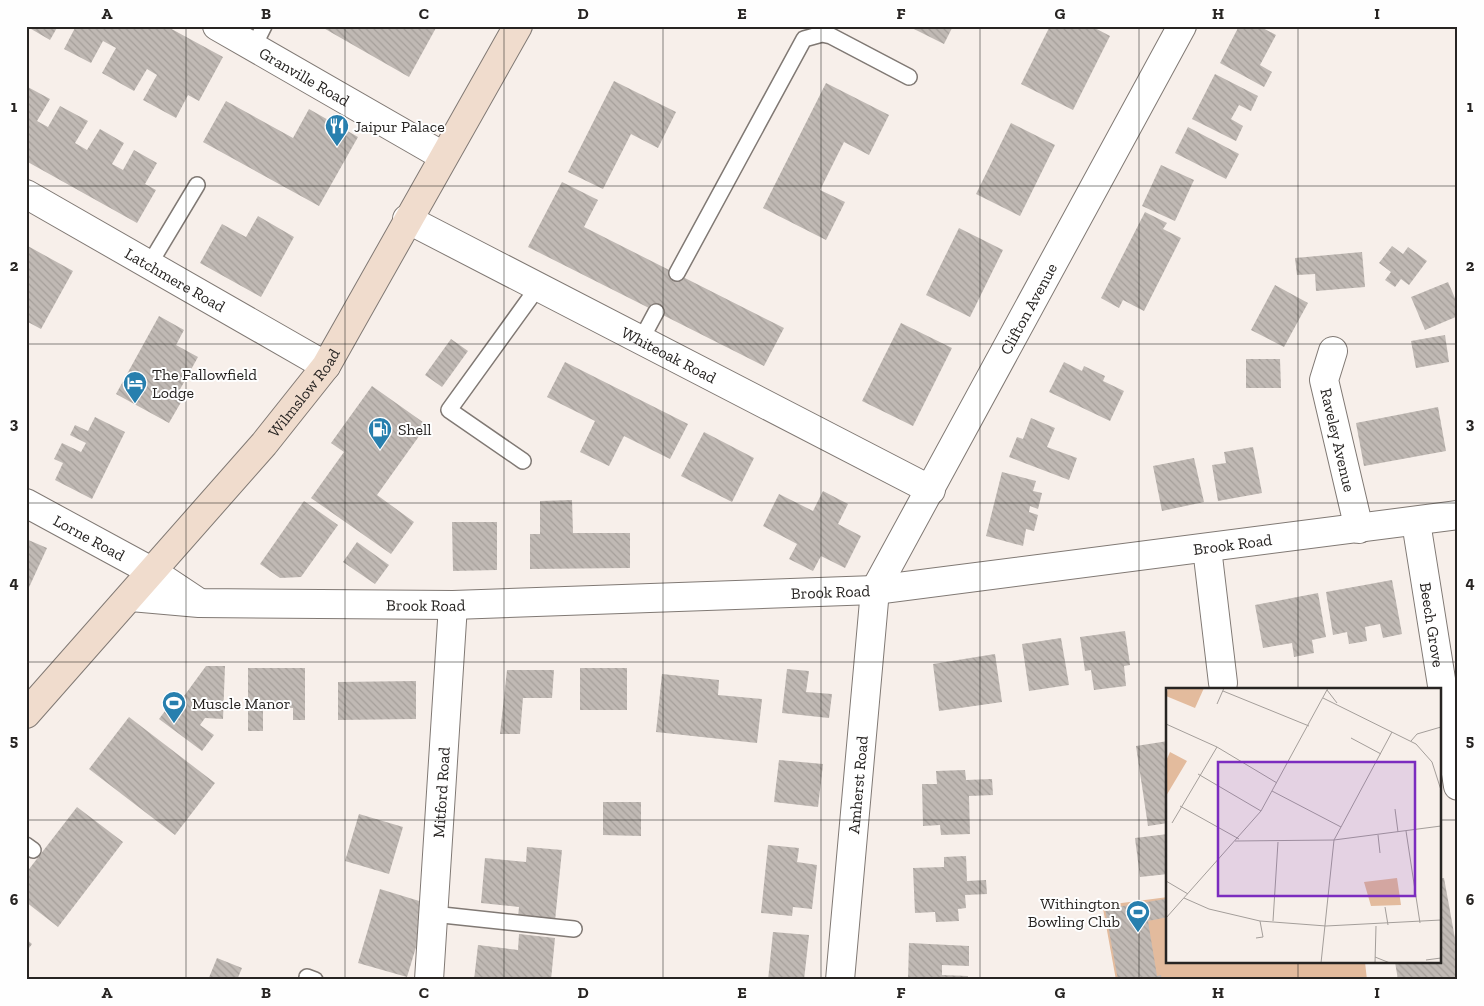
<svg xmlns="http://www.w3.org/2000/svg" width="1484" height="1006" viewBox="0 0 1484 1006" font-family="'Zilla Slab',serif">
<style>
.park{fill:#e3bb9d}
.building{fill:url(#building-back-hatch)}
.lines{fill:none;stroke-linecap:round;stroke-linejoin:round}
.lane-casing{stroke:#807974;stroke-width:18}
.street-casing{stroke:#807974;stroke-width:30}
.secondary-casing{stroke:#807974;stroke-width:30}
.lane{stroke:#fff;stroke-width:15}
.street{stroke:#fff;stroke-width:28}
.secondary{stroke:#f0dccd;stroke-width:28}
.grid{fill:none;stroke:#272422;stroke-width:1;stroke-opacity:0.55}
.labels{text-anchor:middle;stroke-width:4;stroke-linejoin:round;paint-order:stroke}
.street-label{font-size:16px;fill:#272422;stroke:#fefefe}
.poi-label{font-size:16px;fill:#272422;stroke:#fefefe;text-anchor:start}
.inset-road{fill:none;stroke:#a49e9a;stroke-width:1}
.view{fill:#7b2cbf;fill-opacity:0.15;stroke:#7b2cbf;stroke-width:2.5}
.inset-edge{fill:none;stroke:#272422;stroke-width:2.5}
.neatline{fill:none;stroke:#272422;stroke-width:2}
.grid-label{font-size:16px;text-anchor:middle;font-weight:bold;fill:#272422}
</style>
<defs>
<pattern id="building-back-hatch" width="6" height="6" patternUnits="userSpaceOnUse" patternTransform="scale(1.25)"><rect width="6" height="6" fill="#c0b9b4"/><path d="M-1 5l2 2M0 0l6 6M5-1l2 2" fill="none" stroke="#a59f9a"/></pattern>
</defs>
<rect width="100%" height="100%" fill="#f7efea"/>
<polygon class="park" points="1168,897 1168,962 1365,962 1367,980 1116,980 1102,903 1114,904"/>
<g class="building">
<polygon points="26,26 58,26 50,40"/>
<polygon points="76,26 166,26 223,57 199,101 188,95 176,118 143,100 157,75 147,69 134,91 102,73 116,48 103,41 91,63 64,49"/>
<polygon points="320,26 437,26 409,77"/>
<polygon points="908,26 953,26 944,44"/>
<polygon points="1050,26 1091,26 1110,36 1073,110 1021,84"/>
<polygon points="1239,26 1259,26 1276,35 1260,65 1272,72 1264,87 1220,63"/>
<polygon points="1215,74 1258,96 1251,111 1239,105 1231,119 1243,126 1236,141 1192,119"/>
<polygon points="614,81 676,112 658,148 631,134 603,189 568,172"/>
<polygon points="826,83 889,115 869,155 844,142 820,190 845,202 826,240 763,208"/>
<polygon points="26,86 50,99 37,121 48,127 60,106 88,121 75,143 87,150 100,129 124,143 112,164 123,170 134,150 157,163 145,184 156,190 137,223 26,161"/>
<polygon points="226,101 293,138 309,109 358,137 319,206 203,142"/>
<polygon points="1011,123 1055,145 1020,216 976,194"/>
<polygon points="1188,127 1239,154 1226,179 1175,153"/>
<polygon points="1161,165 1194,180 1175,221 1142,206"/>
<polygon points="562,182 598,200 584,227 784,328 764,366 528,247"/>
<polygon points="1145,212 1167,223 1163,229 1181,238 1144,311 1123,300 1119,308 1101,298"/>
<polygon points="258,216 294,237 261,297 200,263 222,224 246,237"/>
<polygon points="959,228 1003,250 970,317 926,295"/>
<polygon points="26,245 73,271 41,329 26,321"/>
<polygon points="1392,246 1403,254 1408,247 1427,261 1409,285 1401,279 1395,287 1385,280 1391,272 1379,263"/>
<polygon points="1362,252 1365,287 1316,291 1315,274 1297,275 1295,258"/>
<polygon points="1448,282 1458,305 1458,316 1425,330 1411,297"/>
<polygon points="1275,285 1308,303 1284,347 1251,330"/>
<polygon points="159,316 184,330 176,345 198,357 178,393 184,397 169,423 116,394"/>
<polygon points="901,323 952,348 913,426 862,401"/>
<polygon points="1445,335 1449,362 1416,368 1411,341"/>
<polygon points="451,339 468,351 442,387 425,375"/>
<polygon points="1246,359 1280,359 1281,388 1246,388"/>
<polygon points="565,362 688,424 670,459 624,436 609,466 580,452 595,421 547,397"/>
<polygon points="1064,362 1082,371 1084,366 1105,376 1103,381 1124,391 1110,421 1049,392"/>
<polygon points="372,386 427,425 377,495 414,522 391,554 311,498 344,452 331,443"/>
<polygon points="1438,407 1446,451 1364,466 1356,423"/>
<polygon points="95,417 125,432 92,499 55,480 63,463 54,459 62,443 81,452 86,443 70,435 75,425 88,431"/>
<polygon points="1031,418 1055,428 1047,447 1077,458 1069,480 1009,457 1017,437 1023,439"/>
<polygon points="704,432 754,458 732,502 681,476"/>
<polygon points="1253,447 1262,493 1218,501 1212,465 1226,463 1224,452"/>
<polygon points="1194,458 1204,502 1162,511 1153,466"/>
<polygon points="1002,472 1036,481 1033,491 1042,493 1038,509 1030,506 1029,512 1038,515 1034,531 1026,529 1023,546 986,536"/>
<polygon points="823,491 848,504 838,524 861,536 845,568 821,556 813,571 789,559 797,544 763,526 779,494 813,511"/>
<polygon points="572,500 573,533 630,533 630,568 530,569 530,534 540,534 540,501"/>
<polygon points="304,501 338,525 301,577 280,578 260,564"/>
<polygon points="452,522 497,522 497,570 453,571"/>
<polygon points="26,539 47,548 26,594"/>
<polygon points="357,542 389,565 375,584 343,562"/>
<polygon points="1392,580 1402,634 1383,638 1380,624 1365,627 1367,641 1349,644 1347,632 1333,635 1326,592"/>
<polygon points="1318,593 1326,637 1312,640 1314,653 1294,657 1292,643 1263,648 1255,605"/>
<polygon points="1125,631 1130,665 1124,666 1126,686 1094,690 1091,670 1085,671 1080,637"/>
<polygon points="1061,638 1069,685 1029,691 1022,644"/>
<polygon points="995,654 1002,702 939,711 933,664"/>
<polygon points="206,666 225,666 223,719 205,718 200,725 214,735 202,751 159,719 171,703 176,707"/>
<polygon points="248,668 305,668 305,720 293,720 293,708 263,708 263,731 248,731"/>
<rect x="580" y="668" width="47" height="42"/>
<polygon points="787,669 809,671 806,692 832,694 829,718 782,713"/>
<polygon points="507,670 554,670 552,698 523,698 520,734 500,734"/>
<polygon points="662,674 719,680 718,695 762,699 757,743 656,732"/>
<polygon points="416,681 416,719 338,720 338,682"/>
<polygon points="129,717 215,783 175,835 89,769"/>
<polygon points="1168,741 1168,823 1148,826 1136,746"/>
<polygon points="779,760 823,764 818,807 774,802"/>
<polygon points="965,770 966,780 992,779 993,795 969,796 970,834 941,835 940,825 923,826 922,784 937,784 936,771"/>
<polygon points="603,802 641,802 641,836 603,835"/>
<polygon points="77,807 123,842 58,927 26,902 26,873"/>
<polygon points="359,814 403,827 389,874 345,861"/>
<polygon points="1168,834 1168,874 1140,877 1135,838"/>
<polygon points="768,845 799,848 797,862 817,865 812,909 793,907 792,916 761,913"/>
<polygon points="527,847 562,850 555,921 518,917 519,907 481,903 485,858 526,862"/>
<polygon points="966,856 967,881 986,880 987,894 965,895 966,908 958,909 959,921 936,922 935,912 915,913 913,868 944,867 944,857"/>
<polygon points="1440,878 1444,878 1458,955 1458,980 1398,980 1395,962 1440,962"/>
<polygon points="380,889 429,904 407,977 358,963"/>
<polygon points="1165,899 1168,917 1148,921 1157,976 1161,975 1162,980 1118,980 1105,909"/>
<polygon points="773,932 809,935 804,980 768,980"/>
<polygon points="519,934 555,938 551,980 474,980 478,945 518,950"/>
<polygon points="26,939 32,944 26,952"/>
<polygon points="909,943 969,946 969,966 942,965 942,975 968,976 967,980 908,980"/>
<polygon points="217,958 242,968 237,980 208,980"/>
</g>
<g class="lines">
<g class="lane-casing">
<g id="lane">
<polyline points="253,48 264,26"/>
<polyline points="149,265 197,185"/>
<polyline points="677,273 804,39 822,34 831,36 909,77"/>
<polyline points="641,340 656,312"/>
<polyline points="523,461 449,410 538,287"/>
<polyline points="26,845 33,850"/>
<polyline points="433,914 574,929"/>
<polyline points="307,977 315,980"/>
</g>
</g>
<g class="street-casing">
<g id="street">
<path id="s1" d="M217,26L443,156"/>
<path id="s2" d="M26,194L326,366"/>
<path id="s3" d="M407,219L931,490"/>
<path id="s4" d="M1333,351L1324,380L1359,529"/>
<path id="s5" d="M26,503L153,572L198,602"/>
<path id="s6" d="M1416,522L1458,786"/>
<polyline points="1207,548 1223,683"/>
<path id="s7" d="M131,597L199,603L453,605L875,590L1458,515"/>
<path id="s8" d="M429,980L453,605"/>
<path id="s9" d="M840,980L875,590L1182,26"/>
</g>
</g>
<g class="secondary-casing">
<g id="secondary">
<path id="s10" d="M26,714L264,444L326,366L518,26"/>
</g>
</g>
<use href="#lane" class="lane"/>
<use href="#street" class="street"/>
<use href="#secondary" class="secondary"/>
</g>
<path class="grid" d="M186,26V980M345,26V980M504,26V980M663,26V980M821,26V980M980,26V980M1139,26V980M1298,26V690M26,186H1458M26,344H1458M26,503H1458M26,662H1458M26,820H1168M1440,820H1458M1298,962V980"/>
<defs>
<g id="restaurant-pin" transform="scale(1.25)"><path d="M0 17L-7.5 6A9.5 9.5 0 1 1 7.5 6Z" fill="#277fae" stroke="#fefefe"/><path d="M-5-6h1v4h1v-4h1v4h1v-4h1v5L-1.5 .5V6h-2V.5L-5-1ZM5-6V6H3V1.5H1.5Q1.5-4 5-6Z" fill="#fff"/></g>
<g id="hotel-pin" transform="scale(1.25)"><path d="M0 17L-7.5 6A9.5 9.5 0 1 1 7.5 6Z" fill="#277fae" stroke="#fefefe"/><path d="M-6-4.5h1.5V1H6V5H4.5V3h-9V5H-6ZM-4 0a1.8 1.8 0 1 1 3.6 0ZM.5 0V-2.5h3Q6-2.5 6 0Z" fill="#fff"/></g>
<g id="fuel-pin" transform="scale(1.25)"><path d="M0 17L-7.5 6A9.5 9.5 0 1 1 7.5 6Z" fill="#277fae" stroke="#fefefe"/><path d="M-5.5-6h7V0h2V4h1.3V-2.5L3-4.5l.8-.8L6-3V5H2.5V1h-1V6h-7ZM-4.2-4.7v3.2H.2V-4.7Z" fill="#fff"/></g>
<g id="stadium-pin" transform="scale(1.25)"><path d="M0 17L-7.5 6A9.5 9.5 0 1 1 7.5 6Z" fill="#277fae" stroke="#fefefe"/><path d="M0-5a6.5 5 0 1 0 0 10a6.5 5 0 1 0 0-10ZM-3.5-1.8h7v3.6h-7Z" fill="#fff"/></g>
</defs>
<g fill-rule="evenodd">
<use href="#restaurant-pin" x="337" y="126"/>
<use href="#hotel-pin" x="135" y="383"/>
<use href="#fuel-pin" x="380" y="429"/>
<use href="#stadium-pin" x="174" y="703"/>
<use href="#stadium-pin" x="1138" y="912"/>
</g>
<g class="labels">
<g class="street-label">
<text dy="6" stroke="none"><textPath href="#s1" startOffset="101">Granville Road</textPath></text>
<text dy="6" stroke="none"><textPath href="#s2" startOffset="172">Latchmere Road</textPath></text>
<text dy="6" stroke="none"><textPath href="#s9" startOffset="712">Clifton Avenue</textPath></text>
<text dy="6" stroke="none"><textPath href="#s3" startOffset="295">Whiteoak Road</textPath></text>
<text dy="6" stroke="none"><textPath href="#s10" startOffset="425">Wilmslow Road</textPath></text>
<text dy="6" stroke="none"><textPath href="#s4" startOffset="92">Raveley Avenue</textPath></text>
<text dy="6" stroke="none"><textPath href="#s5" startOffset="72">Lorne Road</textPath></text>
<text dy="6" stroke="none"><textPath href="#s7" startOffset="1105">Brook Road</textPath></text>
<text dy="6" stroke="none"><textPath href="#s7" startOffset="700">Brook Road</textPath></text>
<text dy="6" stroke="none"><textPath href="#s7" startOffset="295">Brook Road</textPath></text>
<text dy="6" stroke="none"><textPath href="#s6" startOffset="104">Beech Grove</textPath></text>
<text dy="6" stroke="none"><textPath href="#s9" startOffset="196">Amherst Road</textPath></text>
<text dy="6" stroke="none"><textPath href="#s8" startOffset="188">Mitford Road</textPath></text>
</g>
<g class="poi-label">
<text x="354" y="132">Jaipur Palace</text>
<text x="152" y="380">The Fallowfield<tspan x="152" dy="18">Lodge</tspan></text>
<text x="398" y="435">Shell</text>
<text x="192" y="709">Muscle Manor</text>
<text x="1120" y="909" text-anchor="end">Withington<tspan x="1120" dy="18">Bowling Club</tspan></text>
</g>
</g>
<g transform="translate(1166 688)">
<rect width="275" height="275" fill="#f7efea"/>
<path d="M2,0H38L29,20L0,8Z" fill="#e3bb9d"/>
<path d="M4,64L21,73L0,108V73ZM231,190L235,217L205,218L198,194Z" fill="#e3bb9d"/>
<path class="inset-road" d="M161,2L171,15M57,3L143,38M157,10L250,56L266,74L275,102M51,16L58,0M0,36L51,59L111,95M185,50L215,66M245,53L251,46L275,39M32,86L95,123M106,103L175,139M14,118L73,151M229,121L232,144M6,135L51,59M240,143L254,235M212,147L214,165M69,153L168,152L275,138M0,193L22,206M18,210L43,221L94,233L160,238L275,232M219,219L222,237M0,230L95,123L162,0M107,233L112,154M90,250L97,249L94,233M209,269L224,275M260,272L275,270M155,275L168,152L226,44M209,275L210,238"/>
<path class="view" d="M52,74H249V208H52Z"/>
<rect width="275" height="275" class="inset-edge"/>
</g>
<rect width="1484" height="1006" fill="none" stroke="#fefefe" stroke-width="55"/>
<rect x="28" y="28" width="1428" height="950" class="neatline"/>
<g class="grid-label">
<text x="107" y="19">A</text>
<text x="266" y="19">B</text>
<text x="424" y="19">C</text>
<text x="583" y="19">D</text>
<text x="742" y="19">E</text>
<text x="901" y="19">F</text>
<text x="1060" y="19">G</text>
<text x="1218" y="19">H</text>
<text x="1377" y="19">I</text>
<text x="14" y="112">1</text>
<text x="1470" y="112">1</text>
<text x="14" y="271">2</text>
<text x="1470" y="271">2</text>
<text x="14" y="429">3</text>
<text x="1470" y="429">3</text>
<text x="14" y="588">4</text>
<text x="1470" y="588">4</text>
<text x="14" y="746">5</text>
<text x="1470" y="746">5</text>
<text x="14" y="905">6</text>
<text x="1470" y="905">6</text>
<text x="107" y="998">A</text>
<text x="266" y="998">B</text>
<text x="424" y="998">C</text>
<text x="583" y="998">D</text>
<text x="742" y="998">E</text>
<text x="901" y="998">F</text>
<text x="1060" y="998">G</text>
<text x="1218" y="998">H</text>
<text x="1377" y="998">I</text>
</g>
</svg>
